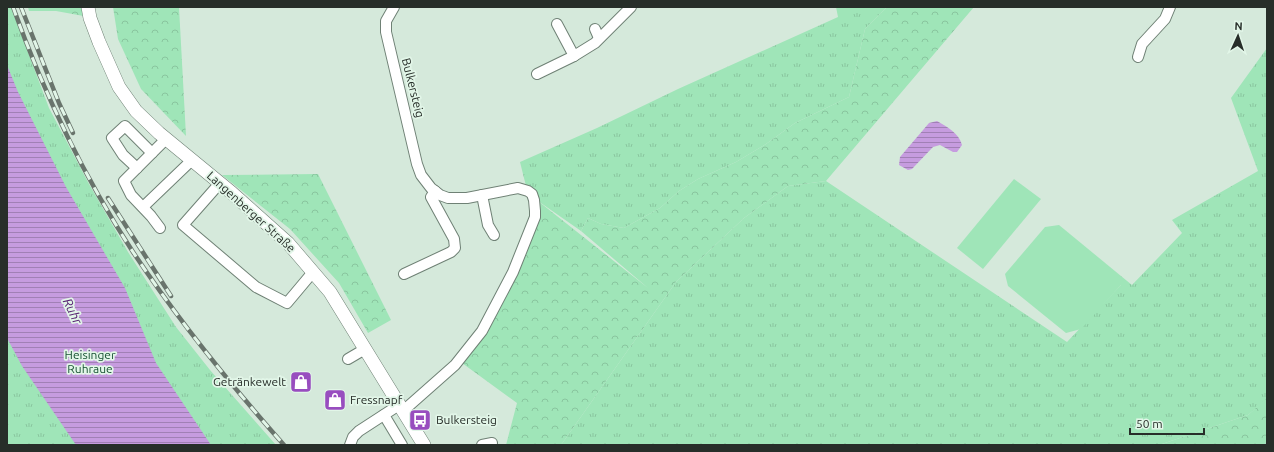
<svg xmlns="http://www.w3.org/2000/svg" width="1274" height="452" viewBox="0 0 1274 452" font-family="Ubuntu,sans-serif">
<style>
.grass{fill:url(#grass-tufts)}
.forest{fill:url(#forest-crowns)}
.pitch{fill:#9fe5b8}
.water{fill:url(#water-rules)}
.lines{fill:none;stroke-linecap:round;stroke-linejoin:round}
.stream{stroke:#c69cdf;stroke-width:3}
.minor-casing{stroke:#6f8175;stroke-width:12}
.major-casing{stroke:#6f8175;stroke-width:14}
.minor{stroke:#fff;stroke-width:10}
.major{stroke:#fff;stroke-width:13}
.rail-casing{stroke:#69746c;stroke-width:4.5}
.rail{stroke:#e2f6e8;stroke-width:3;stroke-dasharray:9;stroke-linecap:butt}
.labels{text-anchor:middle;stroke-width:3.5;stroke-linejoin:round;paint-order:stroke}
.street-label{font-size:12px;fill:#272e29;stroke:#e2f6e8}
.park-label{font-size:12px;fill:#185233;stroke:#e2f6e8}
.poi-label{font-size:12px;fill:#272e29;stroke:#e2f6e8;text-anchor:start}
.water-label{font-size:13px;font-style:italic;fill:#572372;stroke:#e2f6e8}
</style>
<defs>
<pattern id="grass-tufts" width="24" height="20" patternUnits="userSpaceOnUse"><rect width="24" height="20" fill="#9fe5b8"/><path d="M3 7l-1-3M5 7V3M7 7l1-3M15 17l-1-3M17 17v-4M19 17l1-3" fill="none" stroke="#89c59e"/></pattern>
<pattern id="forest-crowns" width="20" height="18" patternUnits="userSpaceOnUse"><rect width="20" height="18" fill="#9fe5b8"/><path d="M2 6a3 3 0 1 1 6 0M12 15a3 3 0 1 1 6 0" fill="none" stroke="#89c59e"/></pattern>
<pattern id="water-rules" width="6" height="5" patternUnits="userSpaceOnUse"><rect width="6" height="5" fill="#c69cdf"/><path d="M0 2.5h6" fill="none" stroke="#a180b5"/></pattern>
</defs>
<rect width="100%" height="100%" fill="#d5e9db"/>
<g class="grass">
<polygon points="7,7 11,7 49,108 89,184 128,252 176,327 210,370 276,445 7,445"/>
<polygon points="836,7 887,7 865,29 849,97 795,123 766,144 736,162 698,179 679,191 660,208 624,228 601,224 588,218 581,231 538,201 526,186 520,162 597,128 678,89 838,17"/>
<polygon points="1267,48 1267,399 1248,415 1162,444 1144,445 561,445 676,282 744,218 788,186 826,181 1067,342 1121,285 1121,276 1132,285 1182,233 1172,220 1258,171 1231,98"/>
</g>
<g class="forest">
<polygon points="28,7 87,7 89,17 56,11 29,11"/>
<polygon points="113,7 179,7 186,136 141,89 118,39"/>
<polygon points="887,7 974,7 826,181 788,186 744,218 676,282 561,445 506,445 517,403 462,363 484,334 538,201 648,288 581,231 588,218 601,224 624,228 660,208 679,191 698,179 736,162 766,144 795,123 849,97 865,29"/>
<polygon points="318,174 391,320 368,333 339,283 290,229 222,175"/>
<polygon points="1267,398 1267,445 1144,445 1162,444 1248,415"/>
</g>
<g class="pitch">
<polygon points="1014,179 1041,199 983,269 957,248"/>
<polygon points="1059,225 1121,276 1121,285 1081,329 1066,333 1008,286 1005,274 1045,227"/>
</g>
<g class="water">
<polygon points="7,65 18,92 66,187 125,288 156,363 211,445 76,445 22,366 7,338"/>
<path d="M937,121C947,127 959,133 962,145L957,152H953L940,145L933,147L912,169L908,170L899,165L900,157L929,123Z"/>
</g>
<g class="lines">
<polyline class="stream" points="1266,445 1267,445"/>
<g class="minor-casing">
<g id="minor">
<polyline points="394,7 386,21 386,32 417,164 421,175 431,188 440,195 448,198 467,198 518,188 528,191 532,194 534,200 535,211 535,217 513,272 482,331 455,365 403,411"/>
<polyline points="557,24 574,56"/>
<polyline points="595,29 599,38"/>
<polyline points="1138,57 1142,44 1165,19 1170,7"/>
<polyline points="537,74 574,56 595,43 631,7"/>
<polyline points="152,153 124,181 131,195 151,216 160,228"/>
<polyline points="137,168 123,155 112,138 125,126 152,153 166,139"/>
<polyline points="220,183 183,225 256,287 287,303 313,272"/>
<polyline points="482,195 488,225 494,235"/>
<polyline points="143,207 192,160"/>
<polyline points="404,274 451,252 455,248 454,239 431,197 435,191"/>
<polyline points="348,359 365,349"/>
<polyline points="384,415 402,445"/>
<polyline points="350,445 353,437 359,431 399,405"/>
<polyline points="482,445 492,443"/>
</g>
</g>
<g class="major-casing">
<polyline id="major" points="88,7 90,18 99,42 119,87 136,111 159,133 232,193 288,243 330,292 424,445"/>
</g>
<use href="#minor" class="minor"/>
<use href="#major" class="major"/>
<g class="rail-casing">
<g id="rail">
<path d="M13,7C43,91 84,177 133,252C178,320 230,384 284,445"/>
<polyline points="21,7 59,103 73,133"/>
<polyline points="108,198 171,296"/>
</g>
</g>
<use href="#rail" class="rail"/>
</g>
<defs>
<g id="shop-square" transform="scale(1.15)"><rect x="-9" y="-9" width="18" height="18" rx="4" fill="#984dbf" stroke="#e2f6e8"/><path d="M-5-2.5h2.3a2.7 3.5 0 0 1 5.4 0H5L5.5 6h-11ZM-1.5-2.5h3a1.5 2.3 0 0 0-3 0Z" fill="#fff"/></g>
<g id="bus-square" transform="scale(1.15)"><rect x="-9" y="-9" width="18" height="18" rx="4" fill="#984dbf" stroke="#e2f6e8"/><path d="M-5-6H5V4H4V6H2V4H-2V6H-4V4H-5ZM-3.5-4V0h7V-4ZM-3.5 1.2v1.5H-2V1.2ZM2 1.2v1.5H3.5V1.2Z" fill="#fff"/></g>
</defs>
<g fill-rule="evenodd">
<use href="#shop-square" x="301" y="382"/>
<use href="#shop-square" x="335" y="400"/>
<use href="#bus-square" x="420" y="420"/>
</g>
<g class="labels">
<g class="street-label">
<text transform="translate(413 88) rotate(76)" y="4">Bulkersteig</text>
<text transform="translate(251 212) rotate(42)" y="4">Langenberger Straße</text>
</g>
<g class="park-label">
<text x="90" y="359">Heisinger<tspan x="90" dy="14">Ruhraue</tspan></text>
</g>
<g class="poi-label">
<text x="286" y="386" text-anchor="end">Getränkewelt</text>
<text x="350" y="404">Fressnapf</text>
<text x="436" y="424">Bulkersteig</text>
</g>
<g class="water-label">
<text transform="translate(73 311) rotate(64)" y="5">Ruhr</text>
</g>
</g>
<rect width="1274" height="452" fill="none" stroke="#272e29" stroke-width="16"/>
<g transform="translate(1238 36) rotate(3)" stroke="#e2f6e8" stroke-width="3" paint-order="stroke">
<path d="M0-3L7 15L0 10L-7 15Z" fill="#272e29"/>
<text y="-6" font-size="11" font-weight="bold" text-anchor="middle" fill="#272e29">N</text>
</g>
<path d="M1130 428v6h74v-6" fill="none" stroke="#272e29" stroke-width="2"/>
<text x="1136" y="428" font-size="12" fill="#272e29" stroke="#e2f6e8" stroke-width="3" paint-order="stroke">50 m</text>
</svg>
